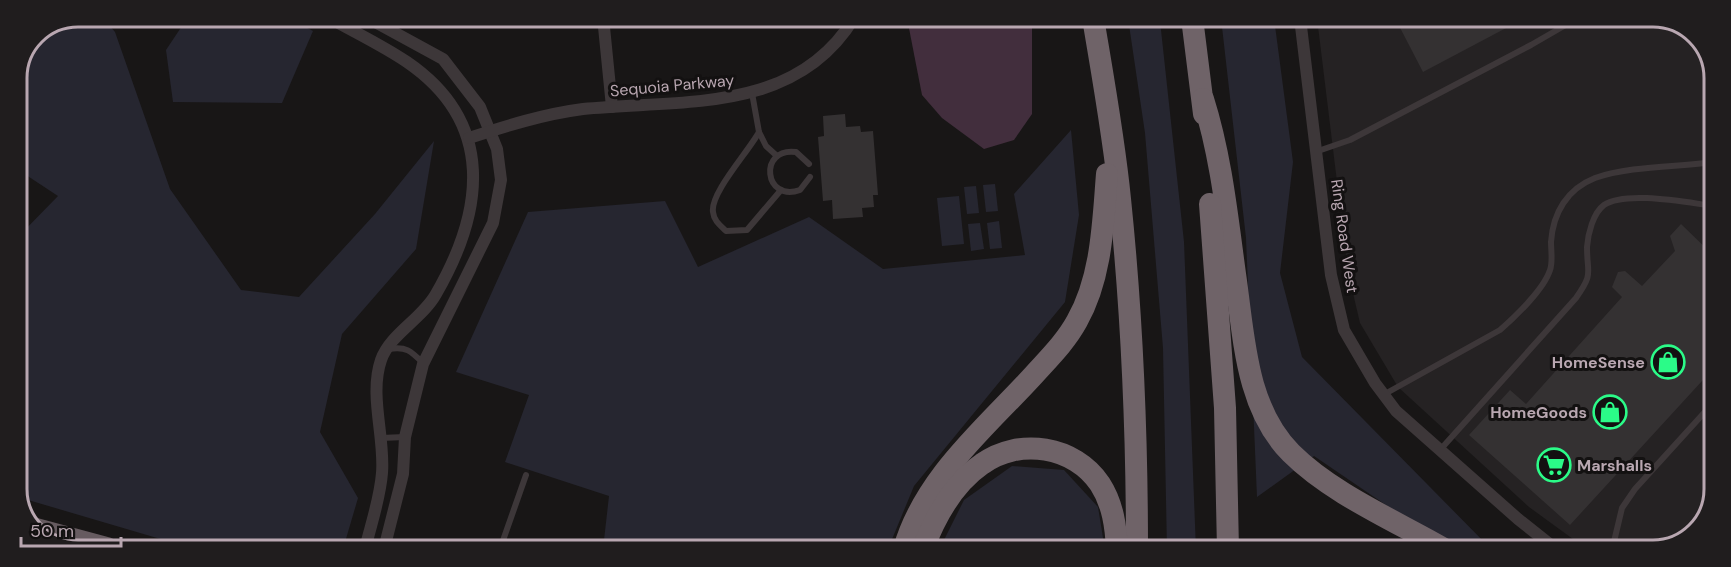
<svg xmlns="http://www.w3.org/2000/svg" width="1731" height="567" viewBox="0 0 1731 567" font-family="'DM Sans',sans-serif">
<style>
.built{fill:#252223}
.green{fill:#262630}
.water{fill:#422e3d}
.building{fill:#343132}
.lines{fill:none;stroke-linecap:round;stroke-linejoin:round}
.service{stroke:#3d3739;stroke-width:6}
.minor{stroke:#3d3739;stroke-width:12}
.trunk{stroke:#665b60;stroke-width:21}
.motorway{stroke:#6f6368;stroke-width:22}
.labels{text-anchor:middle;stroke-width:6;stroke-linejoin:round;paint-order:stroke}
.street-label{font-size:16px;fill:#b9a7b1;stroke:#131111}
.poi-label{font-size:16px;font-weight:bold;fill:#b9a7b1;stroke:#131111;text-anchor:end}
.rim{fill:none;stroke:#b9a7b1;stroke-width:3}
</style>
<rect width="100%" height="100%" fill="#181616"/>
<polygon class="built" points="1317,18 1669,19 1702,40 1714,74 1712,505 1691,538 1653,550 1588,550 1529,507 1398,387 1360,323 1348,272"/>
<g class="green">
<polygon points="78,17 102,17 115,32 170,189 241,290 299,297 375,214 434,141 416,249 342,334 320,432 358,498 343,549 191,548 18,497 17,238 58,196 17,169 17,78 35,34"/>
<polygon points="188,17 287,17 313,31 282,103 173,102 166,50"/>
<polygon points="1128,18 1158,18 1161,30 1184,242 1196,550 1167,550 1163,348 1145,133"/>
<polygon points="1221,18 1274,18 1293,162 1280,273 1302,357 1492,550 1452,550 1314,456 1257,497 1246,238"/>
<polygon points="1071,130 1079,215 1065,302 914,486 888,549 603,549 609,496 505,462 529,395 456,372 528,212 665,201 698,267 809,217 883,269 1025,255 1014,194"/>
<polygon points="995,184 998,211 986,212 983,185"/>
<polygon points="976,186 979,213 967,214 964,187"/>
<polygon points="959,196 964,244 942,246 937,198"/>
<polygon points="999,221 1002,248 990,249 987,223"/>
<polygon points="980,223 984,249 971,251 968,224"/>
<polygon points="1012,466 1064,470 1098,507 1105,550 939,550 964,500"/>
</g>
<polygon class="water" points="907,18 1032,18 1032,114 1014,140 984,149 942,118 922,95"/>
<g class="building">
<polygon points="1395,18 1525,18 1423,72"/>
<polygon points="845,114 846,127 860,126 861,132 873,131 878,195 873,195 874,207 862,208 863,217 833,219 832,200 823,201 818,137 824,136 823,116"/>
<polygon points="1681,224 1713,255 1713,369 1570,525 1469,435 1510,390 1526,404 1622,297 1612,287 1618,272 1625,271 1642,286 1675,251 1670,236"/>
</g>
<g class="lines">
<g class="service">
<path d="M752,93L759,132C749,151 710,193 713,212C714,221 720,225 726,231L747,230L781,190"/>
<polyline points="759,132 766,146 777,156"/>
<polyline points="1318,151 1350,140 1531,45 1576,19"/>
<path d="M809,164L796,152C758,147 764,203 800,190L810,177"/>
<path d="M389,349C406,346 411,351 423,363"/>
<path d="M1383,395L1500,330C1516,316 1544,289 1550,270C1553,262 1551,251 1551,242C1553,213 1567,189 1595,178C1629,166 1677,167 1714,162"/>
<polyline points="381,438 405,437"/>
<path d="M1440,450L1576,298C1594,272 1587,275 1587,247C1588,234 1593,213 1604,205C1626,190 1689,203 1714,206"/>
<polyline points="367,541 402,549"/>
<polyline points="500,549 526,475"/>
<polyline points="1612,550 1622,508 1635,489 1713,403"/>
</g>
<g class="minor">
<path d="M328,17C354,32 382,45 407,62C496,123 484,211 436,294C422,319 390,334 381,360C369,395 385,437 382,473C380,499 371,524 365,549"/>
<polyline points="366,17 443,59 480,107 497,149 501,180 493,223 423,364 405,437 403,474 384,549"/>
<polyline points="603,17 612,107"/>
<polyline points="1300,18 1331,275 1344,330 1375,383 1396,411 1518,519 1557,550"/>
<path d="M469,138C506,126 544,114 583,109C681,99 795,115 854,18"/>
</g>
<polyline class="trunk" points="30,527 108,548"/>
<g class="motorway">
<path d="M1093,18C1103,78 1114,138 1120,199C1132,315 1137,433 1137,550"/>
<polyline points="1192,18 1204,114"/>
<path d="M1203,99C1221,156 1227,215 1235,274C1244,335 1245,407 1291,453C1332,494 1396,521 1446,550"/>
<polyline points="1210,204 1225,408 1228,550"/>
<path d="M904,549C924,479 983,430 1031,378C1047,360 1065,343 1077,321C1102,277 1103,223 1107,174"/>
<path d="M923,549C935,517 953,484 982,464C1019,437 1075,446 1100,484C1113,504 1116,527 1117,550"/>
</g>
</g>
<defs>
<g id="shop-ring" transform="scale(1.725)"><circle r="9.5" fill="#131111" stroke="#2bfb88" stroke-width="1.5"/><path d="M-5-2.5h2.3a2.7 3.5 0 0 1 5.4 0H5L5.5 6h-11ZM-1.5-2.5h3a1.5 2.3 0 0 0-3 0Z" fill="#2bfb88"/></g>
<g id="supermarket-ring" transform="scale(1.725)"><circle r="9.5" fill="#131111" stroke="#2bfb88" stroke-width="1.5"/><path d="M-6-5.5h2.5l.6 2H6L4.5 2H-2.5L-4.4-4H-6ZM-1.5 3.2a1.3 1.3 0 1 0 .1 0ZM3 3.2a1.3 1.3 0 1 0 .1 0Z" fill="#2bfb88"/></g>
</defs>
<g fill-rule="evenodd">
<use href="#shop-ring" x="1668" y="362"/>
<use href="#shop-ring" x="1610" y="412"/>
<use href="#supermarket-ring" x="1554" y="465"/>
</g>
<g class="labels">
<g class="street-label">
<text transform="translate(672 85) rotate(-5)" y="6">Sequoia Parkway</text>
<text transform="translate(1345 236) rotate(82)" y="6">Ring Road West</text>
</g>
<g class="poi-label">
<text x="1645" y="368">HomeSense</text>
<text x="1587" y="418">HomeGoods</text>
<text x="1577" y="471" text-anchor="start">Marshalls</text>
</g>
</g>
<path d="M0 0H1731V567H0ZM78 27H1653A51 51 0 0 1 1704 78V489A51 51 0 0 1 1653 540H78A51 51 0 0 1 27 489V78A51 51 0 0 1 78 27Z" fill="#201d1e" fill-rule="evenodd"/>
<path class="rim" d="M78 27H1653A51 51 0 0 1 1704 78V489A51 51 0 0 1 1653 540H78A51 51 0 0 1 27 489V78A51 51 0 0 1 78 27Z"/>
<path d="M21 537v9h100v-9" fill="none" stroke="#b9a7b1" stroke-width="3"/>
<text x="30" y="537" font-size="18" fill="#b9a7b1" stroke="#131111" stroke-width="4.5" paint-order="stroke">50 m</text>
</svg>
